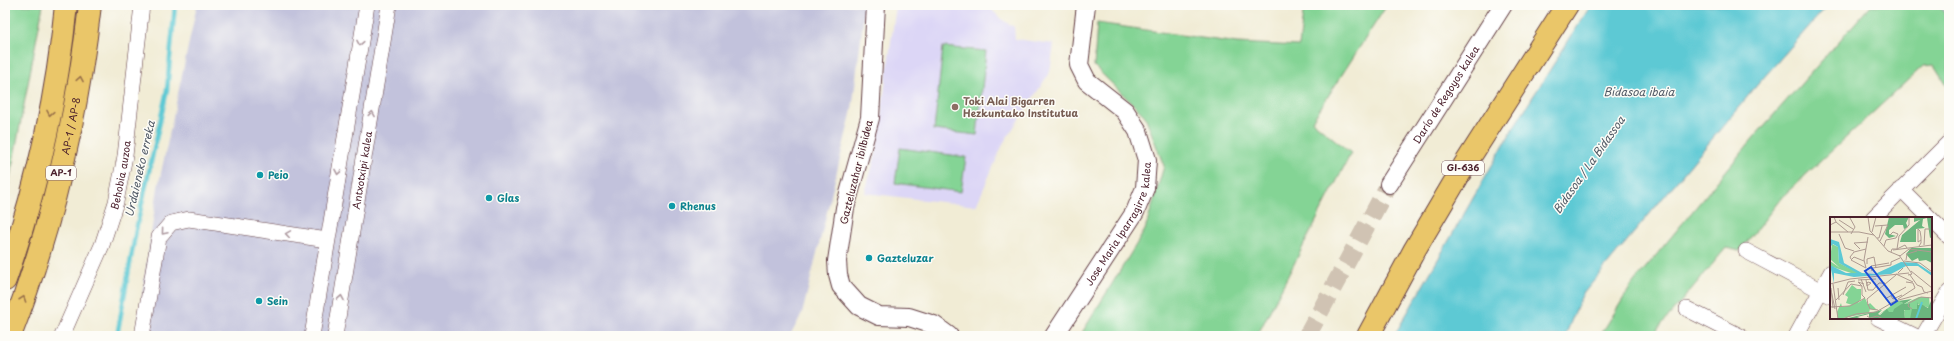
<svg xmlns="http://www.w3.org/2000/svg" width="1954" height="341" viewBox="0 0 1954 341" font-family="'Playpen Sans',sans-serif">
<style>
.built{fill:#dcd6f6}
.industrial{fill:#c2c2dc}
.green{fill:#84d495;stroke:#677a60}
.water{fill:#5dc9d4;stroke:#547480}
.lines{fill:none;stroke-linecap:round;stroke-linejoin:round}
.stream{stroke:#5dc9d4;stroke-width:4.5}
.tertiary-tunnel{stroke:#d0c3b3;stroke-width:18;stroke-dasharray:18 9;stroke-linecap:butt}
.minor-casing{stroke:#633e44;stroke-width:16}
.tertiary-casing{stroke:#633e44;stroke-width:20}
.primary-casing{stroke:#633e44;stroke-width:24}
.motorway-casing{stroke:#633e44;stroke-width:24}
.minor{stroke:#fff;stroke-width:15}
.tertiary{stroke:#fff;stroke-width:18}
.primary{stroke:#eac669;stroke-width:22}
.motorway{stroke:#eac669;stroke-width:22}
.oneway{stroke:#ae9aa0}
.oneway2{stroke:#9a724a}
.education-dot{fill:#8d6e63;stroke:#fdfcf7;stroke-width:1.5}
.culture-dot{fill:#0f9aa8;stroke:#fdfcf7;stroke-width:1.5}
.labels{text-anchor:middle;stroke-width:3;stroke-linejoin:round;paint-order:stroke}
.shield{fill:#fdfcf7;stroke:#806168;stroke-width:1}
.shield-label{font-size:9px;font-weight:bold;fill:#4a1f2b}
.street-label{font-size:10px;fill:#4a1f2b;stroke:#fdfcf7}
.education-label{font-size:10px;font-weight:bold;fill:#785e54;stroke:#fdfcf7;text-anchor:start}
.culture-label{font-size:10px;font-weight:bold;fill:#0d838f;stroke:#fdfcf7;text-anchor:start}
.water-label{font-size:11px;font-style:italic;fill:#515a66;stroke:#fdfcf7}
.inset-river{fill:none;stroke:#5dc9d4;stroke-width:2}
.inset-road{fill:none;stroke:#ae9a91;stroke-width:1}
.view{fill:#1d4ed8;fill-opacity:0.15;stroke:#1d4ed8;stroke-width:2}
.inset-edge{fill:none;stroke:#4a1f2b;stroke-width:2}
</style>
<rect width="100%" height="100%" fill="#fdfcf7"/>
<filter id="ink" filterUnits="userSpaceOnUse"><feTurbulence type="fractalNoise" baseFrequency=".025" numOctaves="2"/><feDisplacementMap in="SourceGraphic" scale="8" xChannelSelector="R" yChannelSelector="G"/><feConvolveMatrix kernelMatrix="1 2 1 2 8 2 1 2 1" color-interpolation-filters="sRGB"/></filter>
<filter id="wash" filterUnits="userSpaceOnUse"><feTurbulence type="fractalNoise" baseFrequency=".012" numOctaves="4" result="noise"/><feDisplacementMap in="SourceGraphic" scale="16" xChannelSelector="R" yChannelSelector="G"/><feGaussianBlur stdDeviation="0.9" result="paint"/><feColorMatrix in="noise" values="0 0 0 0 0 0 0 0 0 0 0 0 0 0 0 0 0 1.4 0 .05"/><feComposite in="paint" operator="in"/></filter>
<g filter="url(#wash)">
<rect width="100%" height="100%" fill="#f1ecd5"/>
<polygon class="built" points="896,5 987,5 1001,19 1014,27 1015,39 1054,44 1050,72 1004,142 976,206 865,193 876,153"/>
<g class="industrial">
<polygon points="197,5 865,5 852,110 802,314 790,336 136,336 158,187"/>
<polygon points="1938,5 1949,5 1949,19"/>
</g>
<g class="green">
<polygon points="5,5 43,5 5,204"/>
<polygon points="1304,5 1387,5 1312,121 1351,153 1257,336 1080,336 1145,230 1164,166 1145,116 1094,66 1097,23 1237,43 1299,46"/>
<polygon points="1871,5 1938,5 1949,19 1949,89 1934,65 1923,66 1782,197 1740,251 1726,248 1652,336 1600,336 1633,283 1755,136"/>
<polygon points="943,47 986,51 977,135 934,130"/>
<polygon points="900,148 966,157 961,192 895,183"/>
</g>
<polygon class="water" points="1591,5 1828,5 1758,84 1582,295 1565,336 1394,336 1515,125"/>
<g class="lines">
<polyline class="stream" points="117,336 136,230 167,90 175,5"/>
</g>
</g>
<g filter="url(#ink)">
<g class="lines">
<polyline class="tertiary-tunnel" points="1307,336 1389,184"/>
<g class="minor-casing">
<g id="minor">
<polyline points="1901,189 1930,218"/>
<polyline points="1873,218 1948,143"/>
<polyline points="1931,219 1949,237"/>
<polyline points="1746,251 1831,296"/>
<polyline points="1687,309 1740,336"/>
<polyline points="1878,318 1915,336"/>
<path id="s1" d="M62,336L102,245L116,202L125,156L142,5"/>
<polyline points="142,336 159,237 171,223 189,219 327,240"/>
<polyline points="312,336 367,5"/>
<path id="s2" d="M335,336L389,5"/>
<polyline points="1796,336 1831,272"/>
<polyline points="1923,336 1949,292"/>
</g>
</g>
<g class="tertiary-casing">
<g id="tertiary">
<polyline points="876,5 870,118 845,208 837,261 838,275 841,286 859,306 879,316 909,317 934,325 949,336"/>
<path id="s3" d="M1389,184L1503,5"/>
<path id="s4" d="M1054,336L1135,212L1145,188L1147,160L1138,131L1125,111L1087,81L1079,65L1086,5"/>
</g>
</g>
<g class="primary-casing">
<polyline id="primary" points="1368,336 1415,249 1464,166 1567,5"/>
</g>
<g class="motorway-casing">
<g id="motorway">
<path d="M5,280C36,192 57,98 66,5"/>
<path id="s5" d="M10,336C51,230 77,118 90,5"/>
</g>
</g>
<use href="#minor" class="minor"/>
<use href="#tertiary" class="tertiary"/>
<use href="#primary" class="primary"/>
<use href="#motorway" class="motorway"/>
</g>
<defs><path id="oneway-chevron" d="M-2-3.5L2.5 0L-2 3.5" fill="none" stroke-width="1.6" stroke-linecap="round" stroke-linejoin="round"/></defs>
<g class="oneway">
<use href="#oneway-chevron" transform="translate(360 43) rotate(100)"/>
<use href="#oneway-chevron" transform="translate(372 114) rotate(-81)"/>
<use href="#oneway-chevron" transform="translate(338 172) rotate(100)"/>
<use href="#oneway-chevron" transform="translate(164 232) rotate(130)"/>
<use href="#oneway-chevron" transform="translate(288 234) rotate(-171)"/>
<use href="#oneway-chevron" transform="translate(341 298) rotate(-80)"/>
</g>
<g class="oneway2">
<use href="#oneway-chevron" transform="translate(80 79) rotate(-80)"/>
<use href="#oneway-chevron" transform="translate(50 113) rotate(100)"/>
<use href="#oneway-chevron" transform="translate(23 299) rotate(-71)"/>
</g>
</g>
<circle class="education-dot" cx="955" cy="107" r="4"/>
<g class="culture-dot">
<circle cx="260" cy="175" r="4"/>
<circle cx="489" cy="198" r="4"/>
<circle cx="672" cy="206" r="4"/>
<circle cx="869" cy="258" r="4"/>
<circle cx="259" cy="301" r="4"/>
</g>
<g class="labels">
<g class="shield">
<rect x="1442" y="161" width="42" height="14" rx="3"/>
<rect x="46" y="166" width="30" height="14" rx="3"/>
</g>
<g class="shield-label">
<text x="1463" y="171">GI-636</text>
<text x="61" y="176">AP-1</text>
</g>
<g class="street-label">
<text dy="4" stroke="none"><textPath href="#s3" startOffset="106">Darío de Regoyos kalea</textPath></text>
<text dy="4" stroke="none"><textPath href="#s5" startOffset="219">AP-1 / AP-8</textPath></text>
<text dy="4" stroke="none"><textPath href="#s2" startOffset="168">Antxotxipi kalea</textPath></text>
<text transform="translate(856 172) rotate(-76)" y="4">Gazteluzahar ibilbidea</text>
<text dy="4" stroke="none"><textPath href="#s1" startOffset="172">Behobia auzoa</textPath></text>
<text dy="4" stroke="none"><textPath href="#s4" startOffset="131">Jose Maria Iparragirre kalea</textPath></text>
</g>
<g class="education-label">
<text x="963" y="105">Toki Alai Bigarren<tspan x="963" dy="12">Hezkuntako Institutua</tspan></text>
</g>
<g class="culture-label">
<text x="268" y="179">Peio</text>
<text x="497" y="202">Glas</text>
<text x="680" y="210">Rhenus</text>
<text x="877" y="262">Gazteluzar</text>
<text x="267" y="305">Sein</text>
</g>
<g class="water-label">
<text x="1639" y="96">Bidasoa ibaia</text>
<text transform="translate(1589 165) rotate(-55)" y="4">Bidasoa / La Bidassoa</text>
<text transform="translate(140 169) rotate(-77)" y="4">Urdaieneko erreka</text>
</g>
</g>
<g transform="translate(1830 217)">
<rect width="102" height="102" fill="#f1ecd5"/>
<path d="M2,27L8,30L9,46L27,55V58L0,49V44L10,51L0,42ZM22,68L27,72H31V82L28,86L35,81L38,88L40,86L47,93L40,92L39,96L8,102L7,95L11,86L12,90L22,88L16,86L18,80L15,78ZM89,80H99L100,91L87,87V92L80,102H75L74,94L80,87H74ZM68,84L73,86L64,95L59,96L57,93L48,98Z" fill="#84d495"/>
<path d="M59,0H79L76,6L78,10L74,12L73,8H65L59,13V17L66,19L59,21L55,17ZM84,0H102V20L100,21L97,1L93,2L92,9L95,11L86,12V25H70L72,18L90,3L84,5ZM81,31H102V46L96,43L89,44L88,41L82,44L76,37ZM82,82L74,87H80V93H74L75,102H39V97L27,100L33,102H14L52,93L48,97L50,98L57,92L59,95H63L64,92L73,86L68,84ZM101,84L102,102H80L82,92H87V85L88,88L91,87L98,91Z" fill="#6bb67e"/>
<path d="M0,22L9,25L14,46L32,56L45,57L71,45L87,46L102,56V59L88,49H76L61,57L24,60L4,56V66L0,48L16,56H27L9,46L8,30L3,27L0,30Z" fill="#5dc9d4"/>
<path class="inset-river" d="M86,102L92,85"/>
<path class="inset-road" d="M38,0L40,14L44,18M20,1L25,10L21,17M9,3L23,12M6,5L18,15M0,8L6,5L4,0M45,9L58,8L50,24M0,15H29L44,18L58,34L70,39L79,32L102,35M42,15L46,0M9,17L15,31L24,34M47,21H49L52,9M94,28L95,12H100M54,29L56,23L66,21L68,17L63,15L60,18M89,29L91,26V20L90,14L88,12V25L91,23M30,32L24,26L38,25M67,32L75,28L77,31M63,33L102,28M61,35L62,32H67L69,19L79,8V0M69,38L82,57L78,58M21,42L20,40L24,35L36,32M76,43L77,37L87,34M34,44L24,40L21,43L36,51L34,43L38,20M74,44L90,46L102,55M37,47V42L44,40L46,51M37,52L61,48V45L70,41M42,54L41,49L59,46M81,54L102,71M68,56L73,51L69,55M66,57L83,65M80,58L87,68L92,70L94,75L98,76M31,62L36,75M28,63L46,62M36,63L38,73H43M38,65L41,66L37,69V66ZM0,67L20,62L79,56M3,67L8,102M34,67L28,65L32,69V78L35,81M1,71L3,91M8,71L9,83M1,73L5,92M43,73L49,66H55M13,78L18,65L25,64M61,79L63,82L72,78M55,82L76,70M68,82L85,71L83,66L76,65M6,83L21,67L32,69M38,87L40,92L48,93M38,88L37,82L66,58M0,90L20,89L35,81M82,92L78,89L79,86L91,80L102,81M37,99L40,101L47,99L53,102M12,102L26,97L46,95L65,84L102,74"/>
<path class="view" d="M41,50L67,84L61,88L35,54Z"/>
<rect width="102" height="102" class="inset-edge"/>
</g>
<rect width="1954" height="341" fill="none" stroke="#fdfcf7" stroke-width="20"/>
</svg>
